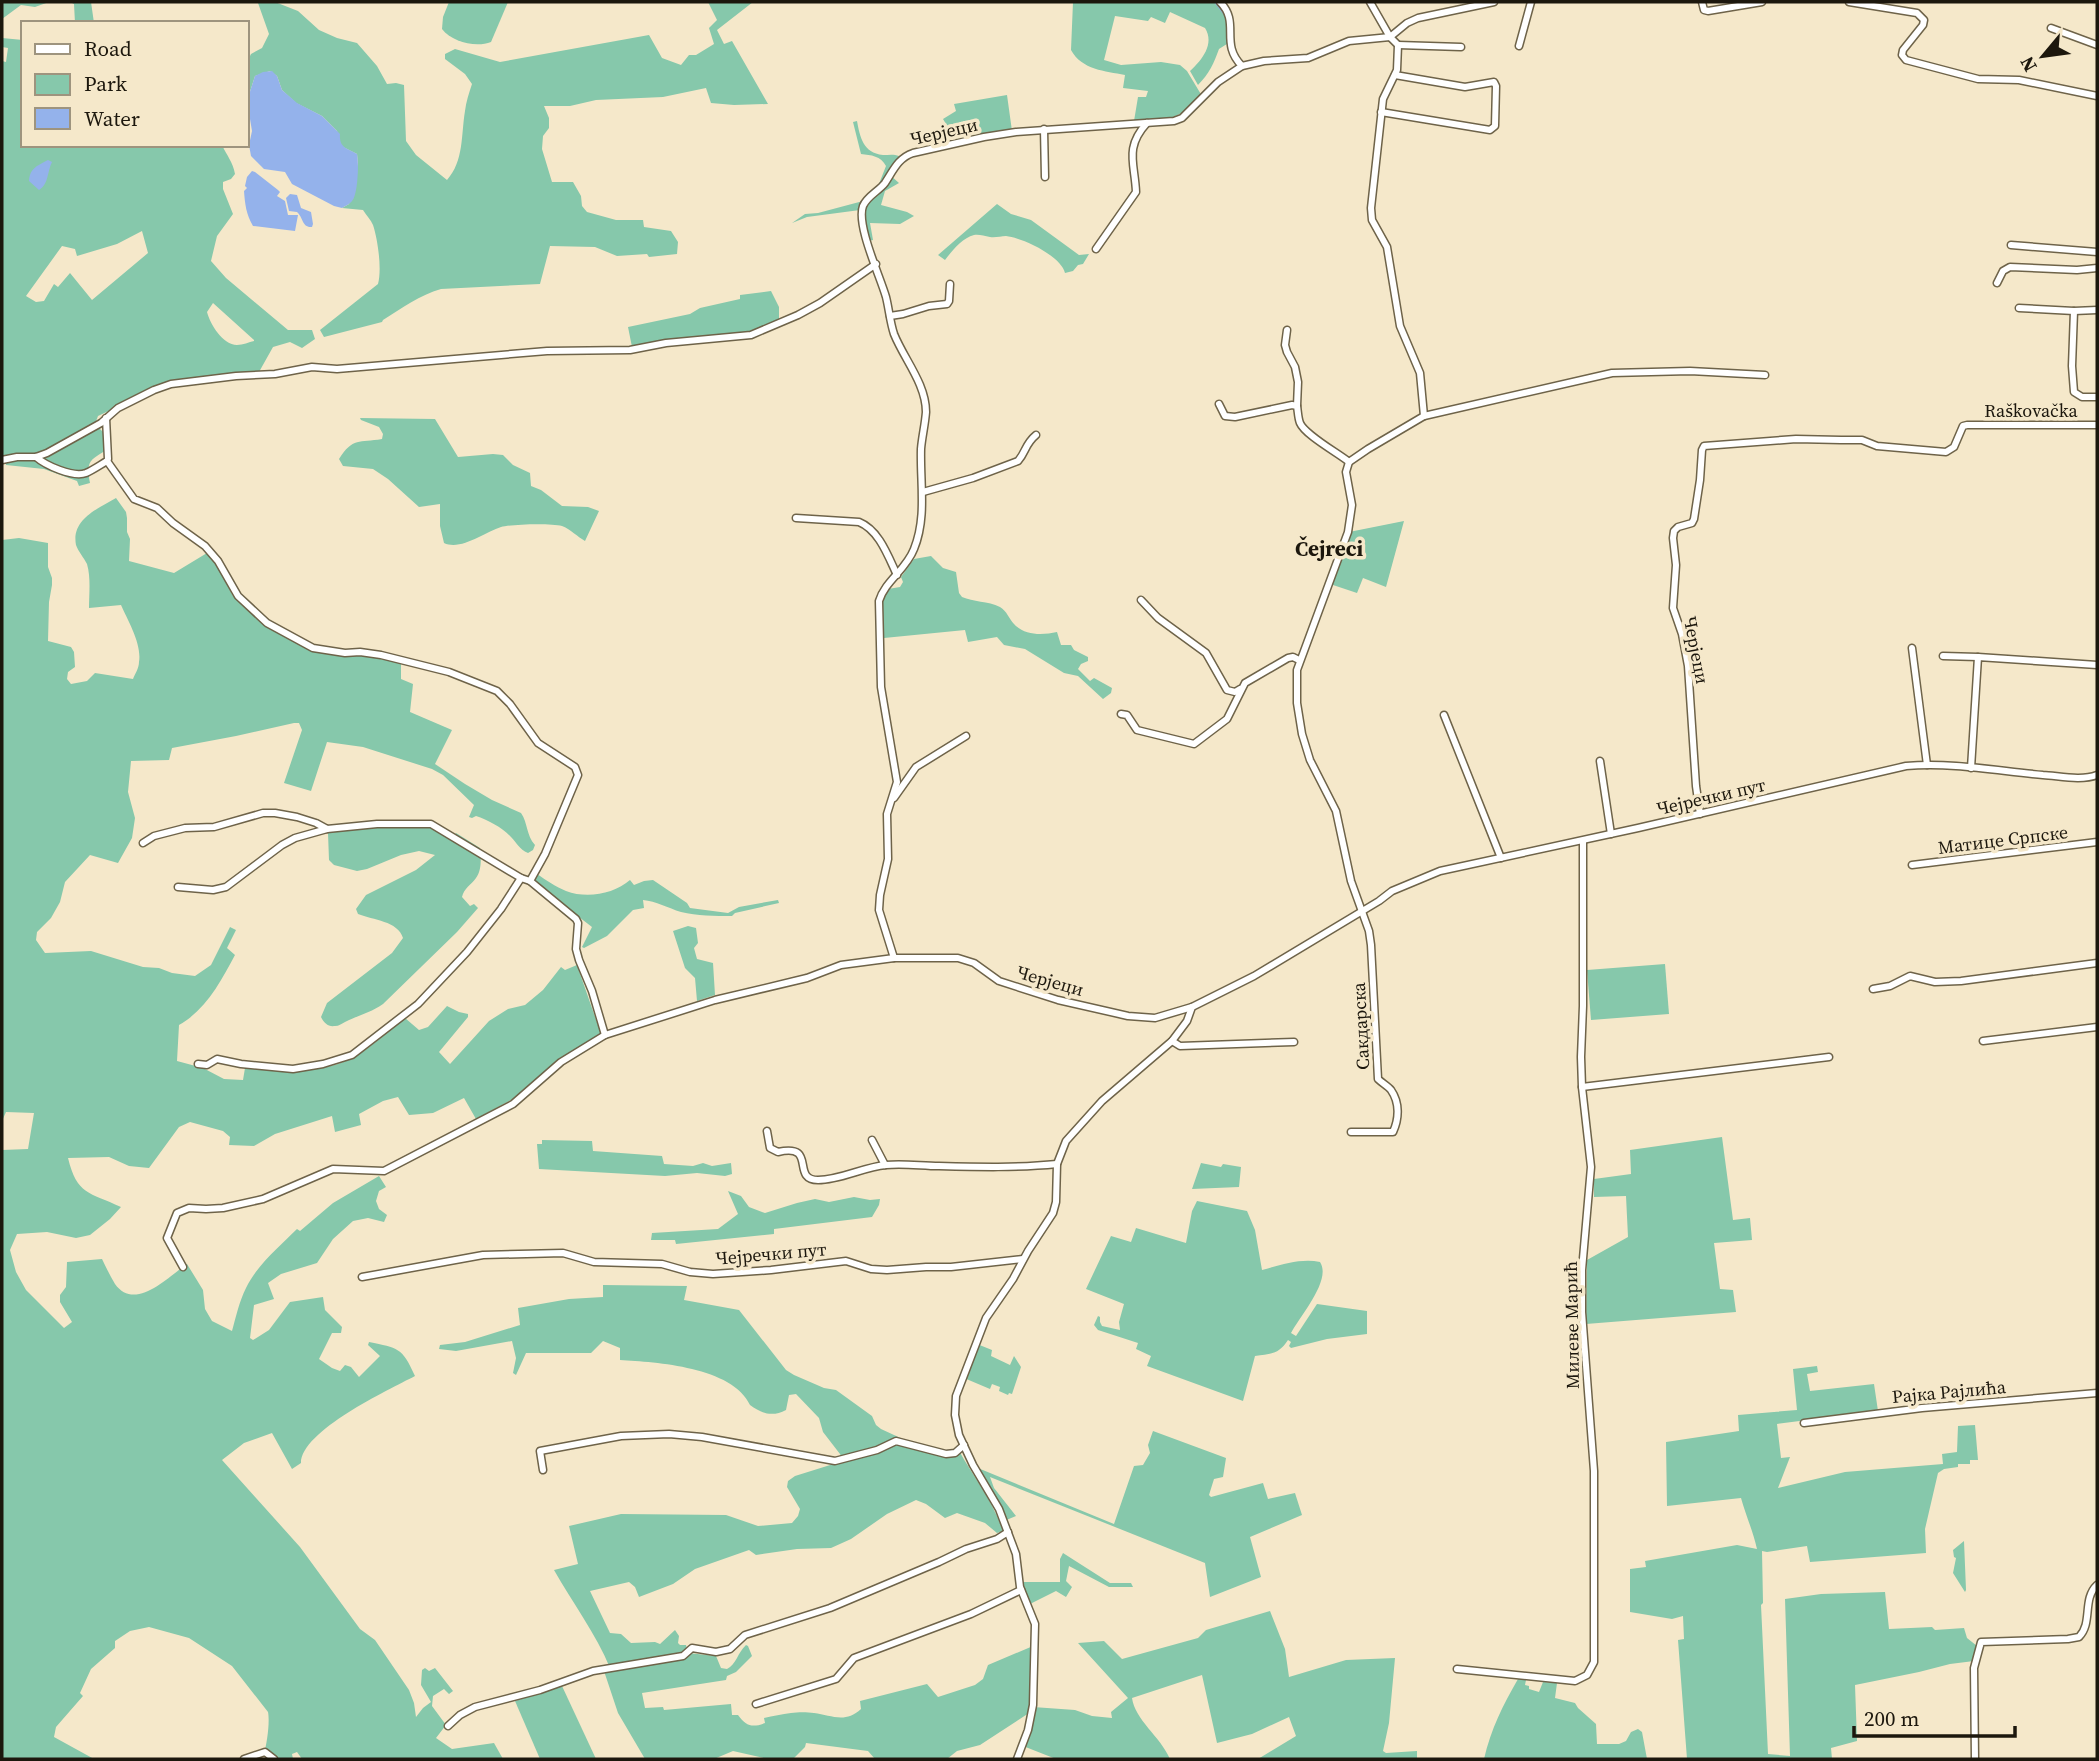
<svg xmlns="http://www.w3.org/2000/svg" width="2099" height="1761" viewBox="0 0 2099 1761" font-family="'Source Serif 4',serif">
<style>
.green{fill:#86c8ab;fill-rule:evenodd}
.water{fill:#94b2eb}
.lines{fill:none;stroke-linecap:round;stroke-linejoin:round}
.stream{stroke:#94b2eb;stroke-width:2}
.street-casing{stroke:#6e6349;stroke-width:9}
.street{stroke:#fff;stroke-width:6}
.labels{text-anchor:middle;stroke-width:7;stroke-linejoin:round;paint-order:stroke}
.street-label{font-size:18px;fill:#1c170d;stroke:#f5e8ca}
.quarter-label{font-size:21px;font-weight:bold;fill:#1c170d;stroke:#f5e8ca}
</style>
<rect width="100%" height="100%" fill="#f5e8ca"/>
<g class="green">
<polygon points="2,2 49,2 35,7 21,5 2,19"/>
<polygon points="70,2 91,2 94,23 75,23 74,4"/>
<path d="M261,2H275L298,11L319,30L337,38L357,43L377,66L387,84L396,83L404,85L406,141L416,155L447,180C464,161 461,135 465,111C466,102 469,93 472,84L465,74L445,59V54L455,49L500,62L649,35L662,58L681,65L689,55H696L714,44L709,28L717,20L708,2H753L717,30L724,44L732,41L768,104L734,105L711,103L706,88L663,97L596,100L570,106H544L549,118V128L543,136L542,149L552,182H573L581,196L582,206L587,212L616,220H643L644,227L671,231L678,242L677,254L649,257L647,254L617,256L595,247L550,246L540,284L441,289C420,295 402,308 383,320L382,322L324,337L320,330L378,284C382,270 378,240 373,225C371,220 366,215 363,210L342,208L349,204L358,163L357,154L343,147L340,144L337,131L322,116L296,103L282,90L277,76L270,71L255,76L247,101V62L251,54L262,48L269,34L258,3Z"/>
<path d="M449,2H508L491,42C476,48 452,42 442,29L443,17Z"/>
<path d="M1073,2H1222C1234,13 1231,27 1230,42L1219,49C1214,63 1209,74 1198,85L1190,71C1202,60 1215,44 1205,28L1170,12L1165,23L1151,17L1148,21L1115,16L1104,60L1121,65L1161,62L1180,65L1187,71L1202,96C1174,122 1171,119 1134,121L1138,97H1146L1148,91L1123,88L1125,75C1105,71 1082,70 1071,50Z"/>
<path d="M2,38L23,40V145H222C227,156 233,162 235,174L231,179L223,182V189L233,214L217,236L211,261L226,278L288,330H312L315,339L302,348L290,342L273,347L259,372L172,381L98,416L95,424L103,432L107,450C89,460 86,462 90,483L79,486L77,481L44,469L6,465L4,458L2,457V61L6,62L8,48L2,47ZM142,231L148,253L92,300L70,273L58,287L54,284L44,301L36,302L26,296L62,246L75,249L77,256L117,244ZM213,303L254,340V341C249,342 243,345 237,345C223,345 210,324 207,312Z"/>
<polygon points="1007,95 1012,131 943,144 942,137 952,134 943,119 956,111 954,104"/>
<path d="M857,121C860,137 863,153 883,155C889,155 894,154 899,156L887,177L877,189L886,166C881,156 871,155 861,154L853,122Z"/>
<path d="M891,176L899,183L885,191L881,205L907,212L914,216L900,224L870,223L873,240L869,241C859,205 869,202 891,176Z"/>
<polygon points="863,201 860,210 807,217 792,223 805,214 818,213"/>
<path d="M997,204L1011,214L1031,220L1079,255L1089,254L1083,264L1078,265L1073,271L1065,273C1061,256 1023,238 1006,236C1001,236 995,238 990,237C984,236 979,234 974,235C962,238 952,251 945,260L938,255Z"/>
<polygon points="771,291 779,307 779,319 749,333 632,347 628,327 690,314 700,308 740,299 740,295"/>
<path d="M360,418L435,419L458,457L493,454L503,455L513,465L530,473L531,486L541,490L562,506L588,507L599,511L585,541C578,537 570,529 562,526C551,523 512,524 501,527C485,532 461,551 444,543L440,526V504L419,507L388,479L373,469L343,466L339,459C353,437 359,443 382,439L383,434L379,427L361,420Z"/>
<path d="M116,498L126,512L127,518V532L130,539L129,561L174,573L207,553L217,566L233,596L267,627L315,651L346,657L360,655L401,663V679L413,684L410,712L452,730L435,764L465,784L492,800L521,813C528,823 526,835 535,845L533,850L528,853C519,849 517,843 511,837C503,828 488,820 476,816L472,818L469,817L474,805L443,775L432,769L363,747L327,742L311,791L284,783L302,730L299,723H294L236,736L172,748L169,760L131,761L128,792L135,818L132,838L118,863L90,855L65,882L60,902L51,918L37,932L36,940L45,953L91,951L143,967L159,968L172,973L195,976L211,965L230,927L236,930L227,948L235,955C221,981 206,1010 179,1025L177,1061L203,1068L224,1079L243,1080L245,1068C280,1071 319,1075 352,1058C370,1049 389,1030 405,1018L419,1030L428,1027L447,1006L459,1012L468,1014V1017L439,1052L450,1064L489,1021L508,1009L525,1005L543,990L561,967L565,970L577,965L601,1034L565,1056L522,1094L476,1119L464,1098L433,1113L409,1115L398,1097L383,1101L359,1114L361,1125L335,1132L332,1116L275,1134L254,1146L229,1145L230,1137L223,1131L190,1122L179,1127L149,1168L129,1166L109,1157L68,1158C77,1195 89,1192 121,1207L110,1219L90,1235L76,1238L47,1232L17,1234L10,1250L16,1272L26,1290L64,1328L72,1322L60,1302V1295L66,1287L67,1262L102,1259C106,1267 110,1276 115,1284C135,1312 168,1277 187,1264L203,1290L205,1309L212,1321L232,1331C236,1317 239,1302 246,1288C257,1265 279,1247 297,1229L300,1231L333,1203L379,1176L386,1187L379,1191L376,1201L379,1209L387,1215L384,1222L368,1218L353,1221L333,1239L317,1263L281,1274L268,1283L274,1299L254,1305L250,1338L253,1340L269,1330L290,1302L323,1297L325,1310L342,1327L341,1333H332L319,1359L332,1368L340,1371L345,1365L351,1367L359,1377L380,1356L368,1345L369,1342C398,1348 402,1347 415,1376C388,1390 301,1431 301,1463L292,1469L272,1433L244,1443L222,1460L300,1547L360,1629L375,1640L409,1690L414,1703L416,1717L423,1708L431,1702L421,1685L422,1670L425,1668L429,1671L435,1668L453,1691L449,1694L444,1689L433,1696L432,1706L446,1725L436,1738L452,1749L494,1743L503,1759H302L297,1752L292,1754L293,1759H271L264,1754C267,1743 270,1722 268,1712L232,1666L189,1638L149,1627L130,1631L115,1641V1648L91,1669L80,1693L83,1696L56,1727L54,1737L94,1759H2V1150L28,1149L34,1113L6,1112L2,1121V579L3,577L2,540L19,538L48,543V567L52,578V585L49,602L48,641L71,647L74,652L75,667L68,672L67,679L71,684L87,681L95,673L133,679C135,674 139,668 139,662C142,644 128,621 121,605L89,608C89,594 91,578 87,564C84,558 78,551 76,545C71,519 99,508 116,498Z"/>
<polygon points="1404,521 1386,587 1363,578 1357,593 1330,584 1349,532"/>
<path d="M931,556L943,568L956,572L959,593L962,597C973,602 988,601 1000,607C1007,611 1009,619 1014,624C1025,636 1043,635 1057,632L1061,645H1071L1074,650L1088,657V661L1081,664L1078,669L1090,681L1094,678L1112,688L1111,693L1103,699L1078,676L1064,673L1025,649L1004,645L997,637L968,642L965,630L884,638L881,606L888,589L900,587L903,582L901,577L914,559Z"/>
<path d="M377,826L434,828L452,838L456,833L480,848C481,858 482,870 476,878C471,885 464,888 462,897L470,906L474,904L478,908L457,932L383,1004C370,1013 359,1015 345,1022C341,1024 339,1026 335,1026C328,1027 324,1023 321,1017L327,1003L392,953L403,938C398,921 373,920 358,914L356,909L366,895L416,870L435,855L419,851L401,855L367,869L357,871L334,865L329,860L328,833Z"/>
<path d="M537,874C546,880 556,887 566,891C587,899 614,894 630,880L634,885L644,881L653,880L687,903L690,908L728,913L739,907L778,900L779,903L735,913L732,916C715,916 697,916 681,912C668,908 656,901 643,900L644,908L633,910L607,936L584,948L582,947L592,927L532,881Z"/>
<polygon points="688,926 696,928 698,943 694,948 697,959 713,963 715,995 697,1001 695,978 685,968 673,931"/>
<polygon points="1665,964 1669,1014 1591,1020 1587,970"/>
<polygon points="1722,1137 1733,1220 1750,1218 1752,1240 1714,1243 1720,1289 1733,1290 1736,1312 1586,1324 1587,1260 1628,1237 1626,1196 1594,1197 1594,1179 1631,1174 1630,1150"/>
<polygon points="542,1140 592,1141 593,1151 662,1156 664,1164 693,1166 703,1163 712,1166 731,1163 732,1174 725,1176 697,1173 665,1176 539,1169 537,1144 542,1144"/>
<polygon points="1201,1163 1221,1167 1223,1164 1241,1167 1239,1187 1192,1189"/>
<polygon points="728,1191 741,1196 749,1207 765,1213 797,1203 815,1199 829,1202 854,1197 870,1200 880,1199 879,1205 872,1217 774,1229 774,1234 676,1244 675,1240 651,1240 652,1233 718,1229 738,1214"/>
<path d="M1197,1201L1247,1211L1255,1230L1262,1270C1280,1265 1301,1258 1320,1262C1332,1280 1300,1316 1291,1333L1296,1336L1317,1304L1367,1311V1334L1327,1339L1291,1348L1289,1346L1291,1342L1288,1340C1278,1355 1272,1353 1255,1356L1243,1401L1147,1366L1151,1356L1136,1349L1138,1343L1098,1330L1094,1325L1098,1316L1100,1317V1322L1102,1326L1120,1330L1119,1322L1124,1304L1086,1289L1111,1236L1131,1242L1136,1228L1186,1243L1192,1211Z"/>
<path d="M603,1285L687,1286L684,1300L739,1310L786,1370L794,1375L824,1388L836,1390L872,1416L876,1425L881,1429L907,1441L950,1452L958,1449C974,1478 992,1499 1003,1531L997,1533L985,1523L957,1513L945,1518L926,1504L916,1500L887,1514L851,1539L831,1548L797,1549L756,1555L749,1550L695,1569L673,1584L639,1597L635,1587L629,1582L590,1591L610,1633L621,1634L631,1643L655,1642L660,1644L675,1630L679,1636L678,1643L680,1645H686L688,1653L716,1656L721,1668L727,1669C736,1665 738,1652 746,1645L748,1646L752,1656L736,1672L727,1676L726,1680L642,1693L645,1708L663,1707L664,1710L731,1704L732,1715H738C746,1726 752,1728 765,1723L764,1718C773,1716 782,1714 791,1713C798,1712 807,1712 814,1713C831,1715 845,1724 861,1709L860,1701L927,1684L938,1697L975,1685L983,1679L988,1665L1033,1646L1029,1713L980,1745L957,1751L947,1759H875L868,1751L806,1743L805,1747L793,1759H768L733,1751L714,1759H645L618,1713L604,1671L610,1668C596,1634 572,1602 554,1570L578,1564L569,1526L621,1514L726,1515L758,1526L792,1523L798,1516L800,1509L787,1487L788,1481L795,1476L843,1461L840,1454L823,1432L819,1418L796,1394L789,1395L786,1410C773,1417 762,1414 750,1405C733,1367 656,1362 620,1360V1348L603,1341L591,1353H526L516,1375L513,1373L516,1358L512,1341L456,1351L439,1349L440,1345L465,1342L520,1325L518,1308L569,1299L603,1297Z"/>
<polygon points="977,1344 992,1350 991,1356 1010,1365 1014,1356 1021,1367 1012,1394 1009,1393 1008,1395 999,1391 1000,1387 992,1384 990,1389 964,1378"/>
<path d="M1817,1366L1818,1372L1807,1374L1810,1391L1874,1384L1878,1411L1777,1424L1781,1458L1790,1457L1778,1488L1845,1472L1943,1464L1942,1454L1957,1452L1958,1426L1975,1425L1978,1460H1970V1464H1958V1467L1944,1469L1938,1473L1925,1529L1926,1553L1810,1562L1807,1546L1767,1552L1762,1551L1763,1603L1761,1605L1768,1754L1790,1756L1785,1599L1821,1594L1885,1592L1889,1629L1932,1627L1935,1630L1964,1628L1967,1638L1977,1646L1974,1661L1950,1664L1919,1672L1855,1685L1857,1741L1831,1748L1832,1759H1687L1678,1640L1684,1639L1683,1616L1672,1619L1630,1612V1569L1646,1567L1645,1561L1737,1545L1757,1549C1753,1531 1746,1516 1741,1498L1667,1506L1666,1442L1739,1431L1738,1415L1797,1410L1793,1369Z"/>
<polygon points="1153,1431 1226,1458 1223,1477 1214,1479 1209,1495 1211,1497 1263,1483 1268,1499 1295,1493 1302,1515 1250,1537 1261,1577 1210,1597 1205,1563 990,1477 994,1488 1016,1516 1004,1521 973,1466 1114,1524 1134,1466 1143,1465 1150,1453 1148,1445"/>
<polygon points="1964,1541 1966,1590 1965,1592 1953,1573 1956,1558 1954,1557 1953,1550"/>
<polygon points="1020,1553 1021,1582 1060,1582 1060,1559 1063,1553 1110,1583 1131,1583 1133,1587 1109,1587 1069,1566 1066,1581 1072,1587 1066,1597 1056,1591 1028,1605 1018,1583 1016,1554"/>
<path d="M1270,1611L1285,1649L1289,1677L1346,1660L1395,1658L1389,1723L1383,1751L1386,1753L1417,1751V1759H1258L1296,1736L1289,1717L1252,1734L1217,1743L1202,1675L1132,1698C1135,1720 1160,1736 1170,1759H1056L1023,1746L1033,1707L1075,1710L1092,1716L1112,1718L1111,1712L1128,1698L1078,1643L1104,1641L1122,1659L1198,1638L1206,1630Z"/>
<path d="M1518,1679L1526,1680L1525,1685L1529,1686V1689L1539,1692L1543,1682L1557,1683L1555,1698L1575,1703L1578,1708L1596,1724L1597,1744H1619L1626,1741L1631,1732L1638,1729L1642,1732L1647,1759H1484C1491,1729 1503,1705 1518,1679Z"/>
<polygon points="562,1686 596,1759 540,1759 515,1701"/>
</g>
<g class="water">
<path d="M272,71L277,76L282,90L297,103L322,116L340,134C339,148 347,148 357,154C359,162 358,195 352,201C350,204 345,206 342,208L334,206L292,184L285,172L264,169L251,156L249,145L252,131L247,101L255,76L263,72Z"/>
<path d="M48,160L52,162C47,172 49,184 39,190L29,181C30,168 37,166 48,160Z"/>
<path d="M252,171L255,172L278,190L280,192L277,196L285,201L288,215H298L295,231L253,226C246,214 245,204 244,191L247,188L245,186L247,177Z"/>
<path d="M290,194L297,195L301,208L311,212L313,224L312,227C302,228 303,217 297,212L289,211L286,198Z"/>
</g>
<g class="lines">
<polyline class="stream" points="1215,2 1225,15"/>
<g class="street-casing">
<g id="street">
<path d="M1220,2C1241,23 1219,43 1242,66"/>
<polyline points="1702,2 1704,10 1708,11 1762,2"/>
<polyline points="1849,2 1917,13 1924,20 1923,25 1903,50 1902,55 1906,60 1978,79 2019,80 2097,96"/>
<polyline points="2051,28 2097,45"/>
<polyline points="1390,37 1407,23 1418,18 1494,2"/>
<polyline points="1398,45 1461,47"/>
<polyline points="1519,46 1531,2"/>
<polyline points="1381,112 1490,130 1495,126 1496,86 1494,82 1465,87 1395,75"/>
<polyline points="1044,129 1045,177"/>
<polyline points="2011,245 2097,252"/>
<path d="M1096,249L1136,192C1135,164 1124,148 1147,123"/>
<polyline points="1997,283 2003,271 2010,267 2077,270 2097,268"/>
<polyline points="2019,308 2074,311 2097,310"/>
<polyline points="2074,311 2072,366 2074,392 2082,397 2097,397"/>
<polyline points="890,316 903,314 929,306 947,304 949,301 950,284"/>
<polyline points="1287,330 1285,345 1287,352 1295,367 1298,382 1297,406"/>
<path d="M1219,404L1225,416L1235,417L1292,405L1297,406C1298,412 1298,418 1300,423C1305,435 1338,453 1349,462"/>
<polyline points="1424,416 1612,373 1690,371 1765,375"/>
<path d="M36,457C45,465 73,478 86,473C93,470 100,465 107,461L108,459L106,418"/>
<polyline points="2,460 17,457 36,457 47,453 101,423 118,408 154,390 171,384 236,376 275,374 312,367 337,369 547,351 630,350 666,343 751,335 798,315 820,303 876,264"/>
<polyline points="107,461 134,499 157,508 173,523 205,546 218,561 238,596 267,623 313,648 345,653 360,652 381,655 449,672 497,691 510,704 538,743 575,767 578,775 545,854 530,881 521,878 431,824 377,824 327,829 316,823 297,817 275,813 263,813 214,827 185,828 154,836 143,843"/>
<path d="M923,492L973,478L1018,461C1026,452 1025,444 1036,435"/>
<path d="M796,518L859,522C879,530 888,556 897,575"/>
<polyline points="1141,600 1158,618 1206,653 1227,690 1235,692 1240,689"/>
<polyline points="1912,648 1927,765"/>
<polyline points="1943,656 1978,657"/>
<polyline points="1121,714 1127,715 1137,730 1194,744 1227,719 1245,683 1288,658 1293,657 1299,660"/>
<polyline points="1444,715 1501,858"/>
<polyline points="1600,761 1611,834"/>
<polyline points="1971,768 1978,657 2097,665"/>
<polyline points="894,798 916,767 966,736"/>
<polyline points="1700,814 1696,786 1688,666 1682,634 1673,608 1676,565 1673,538 1674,531 1678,527 1692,523 1694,519 1700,480 1702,450 1704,446 1796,439 1841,440 1862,440 1877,446 1946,452 1954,447 1963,426 1967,425 2097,425"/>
<polyline points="1912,865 2097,842"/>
<polyline points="530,881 576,919 578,923 576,949 579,960 592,991 605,1035"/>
<polyline points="178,887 213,890 226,887 282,845 295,838 327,829"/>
<path d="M894,958L879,910L880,895L888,859L887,814L897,782L881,687L879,601C885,581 906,570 914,549C927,517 920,483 921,449C922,437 925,425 926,412C926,384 904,359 894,334C890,322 889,309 886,297C880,276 856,225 863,206C867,196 879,191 885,183C893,171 898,158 913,153L984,137L1016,132L1174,121L1182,118L1218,82L1242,66L1264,61L1308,58L1349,41L1390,37"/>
<polyline points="1873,989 1890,986 1910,976 1935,982 1961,981 2097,963"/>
<polyline points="1172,1041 1180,1046 1294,1042"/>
<polyline points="1983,1041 2097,1027"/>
<polyline points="198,1064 207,1065 217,1059 241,1064 293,1069 323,1064 352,1055 418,1004 467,952 501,909 521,878"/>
<polyline points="1582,1087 1829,1057"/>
<path d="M767,1131L770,1148L778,1152C818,1143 790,1180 818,1180C841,1180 863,1167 886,1165C903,1163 922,1166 939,1166C978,1167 1018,1168 1057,1164"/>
<path d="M1351,1132H1393C1399,1119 1400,1103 1391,1090C1388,1086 1382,1083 1378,1079L1371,945L1369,931L1351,881L1336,811L1310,760L1302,734L1297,703V670L1348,532L1352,505L1346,472L1349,462L1368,449L1424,416L1420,373L1400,326L1387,247L1372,220L1371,208L1383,99L1397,70L1398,45L1390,37L1370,2"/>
<polyline points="872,1140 885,1165"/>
<polyline points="183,1267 167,1238 177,1213 189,1208 206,1209 223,1208 263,1199 333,1169 384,1171 513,1104 561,1062 605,1035 715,1000 807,978 841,965 894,958 958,958 974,963 999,981 1058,1000 1128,1016 1155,1018 1192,1007"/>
<polyline points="362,1277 483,1255 563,1253 594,1262 662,1264 690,1272 713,1274 771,1270 846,1261 871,1269 887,1270 926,1267 951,1267 1023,1259"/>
<polyline points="1804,1423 1922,1408 2097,1393"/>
<polyline points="543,1470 540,1451 621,1436 669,1434 702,1437 835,1461 877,1450 896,1441 946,1454 955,1453 964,1445"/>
<polyline points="1457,1669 1575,1681 1587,1675 1594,1662 1594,1471 1582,1312 1582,1270 1591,1167 1582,1087 1581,1057 1583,1006 1583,841"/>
<polyline points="756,1704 836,1679 854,1658 971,1614 1021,1590"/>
<polyline points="448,1726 460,1715 475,1707 540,1690 593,1671 683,1656 692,1648 716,1652 730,1649 745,1635 830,1608 939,1562 966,1549 997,1539 1008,1532"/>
<polyline points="244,1759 265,1752 274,1759"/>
<path d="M1017,1759L1028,1730L1033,1705L1035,1624L1020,1587L1016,1554L999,1509L973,1465L959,1435L955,1415L956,1396L986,1318L1013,1279L1028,1251L1053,1213L1056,1202L1057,1164L1066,1141L1102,1101L1172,1041L1187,1021L1192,1007L1254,976L1379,901L1392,891L1440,871L1638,828L1906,766C1952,762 1998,771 2043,775C2060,776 2081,781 2097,775"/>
<path d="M1975,1759L1974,1668L1981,1642L2068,1639L2079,1637C2093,1623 2082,1599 2097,1585"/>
</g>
</g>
<use href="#street" class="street"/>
</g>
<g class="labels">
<g class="street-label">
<text transform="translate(944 132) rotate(-13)" y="6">Черјеци</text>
<text x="2031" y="417">Raškovačka</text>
<text transform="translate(1696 650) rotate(79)" y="6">Черјеци</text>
<text transform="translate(1711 797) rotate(-13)" y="6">Чејречки пут</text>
<text transform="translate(2003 840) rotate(-7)" y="6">Матице Српске</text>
<text transform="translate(1050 981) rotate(16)" y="6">Черјеци</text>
<text transform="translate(1361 1026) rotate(-93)" y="6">Сакдарска</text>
<text transform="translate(771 1254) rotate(-5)" y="6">Чејречки пут</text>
<text transform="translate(1572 1325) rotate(-91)" y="6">Милеве Мaрић</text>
<text transform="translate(1949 1392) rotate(-5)" y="6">Рајка Рајлића</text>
</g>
<g class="quarter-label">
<text x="1329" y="556">Čejreci</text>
</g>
</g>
<rect width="2099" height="1761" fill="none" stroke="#1c170d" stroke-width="7"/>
<rect x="21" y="21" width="228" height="126" fill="#f5e8ca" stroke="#9e947e" stroke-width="2"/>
<rect x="35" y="44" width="35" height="10" fill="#ffffff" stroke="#9e947e" stroke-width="2"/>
<text x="84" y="56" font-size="21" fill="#1c170d">Road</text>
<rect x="35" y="74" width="35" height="21" fill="#86c8ab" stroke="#9e947e" stroke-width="2"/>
<text x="84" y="91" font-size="21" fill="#1c170d">Park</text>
<rect x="35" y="108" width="35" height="21" fill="#94b2eb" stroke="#9e947e" stroke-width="2"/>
<text x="84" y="126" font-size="21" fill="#1c170d">Water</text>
<g transform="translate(2043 56) rotate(241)" stroke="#f5e8ca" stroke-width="5" paint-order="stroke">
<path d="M0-5L12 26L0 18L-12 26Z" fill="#1c170d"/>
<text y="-10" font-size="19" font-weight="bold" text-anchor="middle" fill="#1c170d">N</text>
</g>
<path d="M1854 1726v10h161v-10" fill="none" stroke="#1c170d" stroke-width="3.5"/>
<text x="1864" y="1726" font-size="21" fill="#1c170d" stroke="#f5e8ca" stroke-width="5" paint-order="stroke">200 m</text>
</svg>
